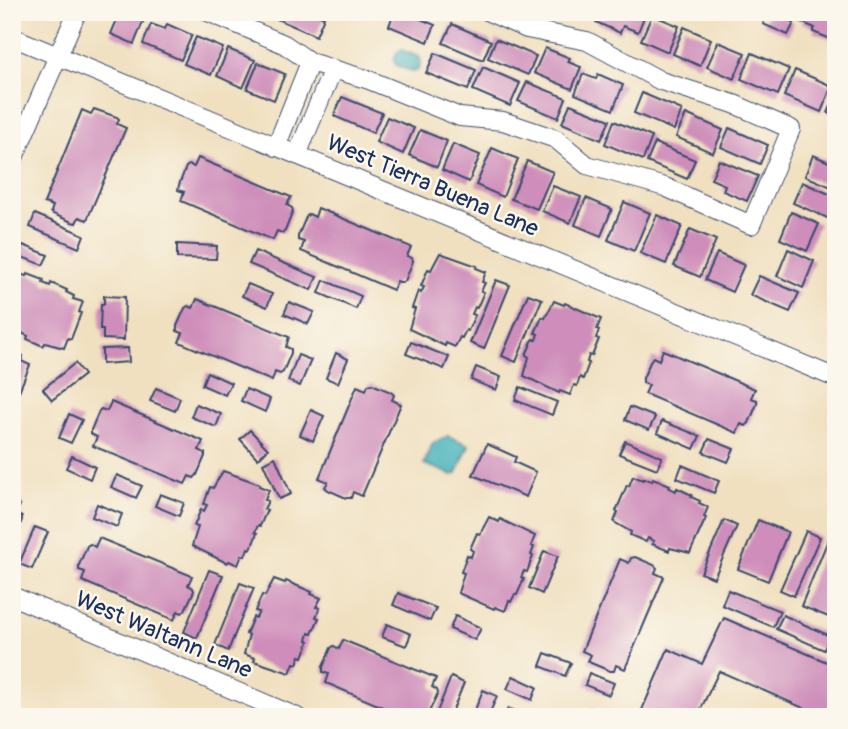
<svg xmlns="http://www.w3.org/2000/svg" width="848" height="729" viewBox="0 0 848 729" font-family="Pangolin,sans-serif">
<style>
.water{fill:#40b1b9;stroke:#2e708c;stroke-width:2}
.building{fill:#ce8dba}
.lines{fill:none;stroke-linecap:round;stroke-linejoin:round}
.minor-casing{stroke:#3b4a6d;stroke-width:20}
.minor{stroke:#fff;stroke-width:18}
.labels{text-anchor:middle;stroke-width:5;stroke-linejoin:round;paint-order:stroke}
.street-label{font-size:23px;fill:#1b2f5e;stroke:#fbf7ec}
</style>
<rect width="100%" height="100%" fill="#fbf7ec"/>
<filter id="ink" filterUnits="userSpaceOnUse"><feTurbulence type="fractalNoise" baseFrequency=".0143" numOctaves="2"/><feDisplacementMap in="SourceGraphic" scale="14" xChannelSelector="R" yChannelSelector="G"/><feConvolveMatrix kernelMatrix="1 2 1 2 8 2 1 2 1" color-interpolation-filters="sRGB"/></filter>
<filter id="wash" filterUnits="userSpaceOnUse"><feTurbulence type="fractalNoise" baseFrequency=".00686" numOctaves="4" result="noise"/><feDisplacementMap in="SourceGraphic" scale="28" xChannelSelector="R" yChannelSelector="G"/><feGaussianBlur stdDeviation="1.57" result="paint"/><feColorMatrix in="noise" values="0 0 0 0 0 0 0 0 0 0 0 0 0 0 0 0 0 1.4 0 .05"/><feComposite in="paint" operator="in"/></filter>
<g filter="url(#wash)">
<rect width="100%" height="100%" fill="#f0e0c0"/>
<g class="water">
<polygon points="402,50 419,57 421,61 418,70 413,72 396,65 394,60 397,52"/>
<polygon points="448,436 469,445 457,473 453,475 424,464 433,443"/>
</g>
<g id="blocks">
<g class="building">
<polygon points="120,12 147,12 134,44 111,34"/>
<polygon points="280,12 314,12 324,17 316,36 277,19"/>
<polygon points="394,12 404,12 435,25 428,42 389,26"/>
<polygon points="600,12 646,12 638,32 623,26 620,33 596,22"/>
<polygon points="769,12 794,23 788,35 763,24"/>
<polygon points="805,12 836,12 836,41 813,32 815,28 801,22"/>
<polygon points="652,15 679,26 668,52 641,40"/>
<polygon points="151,24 165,29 167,24 192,35 181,60 143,44"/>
<polygon points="452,24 491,41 483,60 443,43"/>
<polygon points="684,27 711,39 700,66 673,54"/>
<polygon points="196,37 223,48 211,75 184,64"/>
<polygon points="496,39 536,56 528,75 488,58"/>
<polygon points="718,42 745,53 734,79 707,67"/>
<polygon points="545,48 570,58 568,62 581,67 572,89 534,73"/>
<polygon points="228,49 255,60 243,88 217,76"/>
<polygon points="435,53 476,70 468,90 426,73"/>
<polygon points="752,53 789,69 778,95 741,79"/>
<polygon points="258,63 285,74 274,100 247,89"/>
<polygon points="483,67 520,83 510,106 473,90"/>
<polygon points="795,70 832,86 821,112 784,96"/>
<polygon points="583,74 596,79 598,74 623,85 613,110 575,94"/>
<polygon points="527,82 566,98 558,118 518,101"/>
<polygon points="642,93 682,110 674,130 634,113"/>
<polygon points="836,95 836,116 828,113"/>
<polygon points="342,97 382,113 373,133 334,116"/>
<polygon points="570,104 610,120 601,140 562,123"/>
<polygon points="94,109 117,117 119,119 117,124 126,128 87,220 79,217 76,223 72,222 53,214 51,212 53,206 44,203 82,110 91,114"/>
<polygon points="686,114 723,130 713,153 676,137"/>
<polygon points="387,117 414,128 403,154 376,142"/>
<polygon points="614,121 652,137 643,160 605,144"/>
<polygon points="729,128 768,145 760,164 721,147"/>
<polygon points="420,130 447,141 437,167 409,155"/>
<polygon points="655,143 695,160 687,179 647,162"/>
<polygon points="453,144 480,155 469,182 442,170"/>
<polygon points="492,148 518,159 503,197 476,185"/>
<polygon points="813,155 836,165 836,189 805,176"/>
<polygon points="198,158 291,197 287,205 292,208 293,211 285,231 282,233 277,231 273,240 181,201 184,192 178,190 179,185 186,167 189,165 194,167"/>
<polygon points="719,160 758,176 747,201 723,191 725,185 711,179"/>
<polygon points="527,161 553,172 537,209 511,199"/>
<polygon points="802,182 836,197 836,212 832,220 793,203"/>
<polygon points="553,186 581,197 570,223 542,211"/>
<polygon points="586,198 612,209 601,236 575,225"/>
<polygon points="624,202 650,213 634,251 608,240"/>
<polygon points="318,208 411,247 407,256 412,258 413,261 405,281 402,283 397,281 393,290 301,251 304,242 298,240 298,236 306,217 309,214 315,217"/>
<polygon points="791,212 819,224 807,251 780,239"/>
<polygon points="35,214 84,235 79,248 30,227"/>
<polygon points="657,215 682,226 666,264 640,253"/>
<polygon points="690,229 716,240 700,277 674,266"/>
<polygon points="177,244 217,246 216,259 177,258"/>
<polygon points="23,245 48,255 43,265 19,256"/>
<polygon points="788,249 814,261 803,288 777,276"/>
<polygon points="255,251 317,277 311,290 249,264"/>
<polygon points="440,253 477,266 476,268 486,272 482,282 485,283 481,291 484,292 477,308 475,307 472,314 475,315 468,331 466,330 462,338 460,337 455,347 446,343 445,346 409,329 415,309 412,308 418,291 421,293 424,287 421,286 428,269 431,270"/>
<polygon points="717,253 744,265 732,292 705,280"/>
<polygon points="12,273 27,276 28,274 44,280 43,283 50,286 51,283 67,290 66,292 74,296 73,299 83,302 79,312 81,313 71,339 68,338 64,348 45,343 43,346 27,339 28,336 22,333 21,337 12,333"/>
<polygon points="759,276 799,293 790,312 750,295"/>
<polygon points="324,280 361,296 356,309 319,293"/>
<polygon points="496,280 510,285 484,349 470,343"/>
<polygon points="248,284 272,294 267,307 242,296"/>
<polygon points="528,294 542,299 516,362 502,356"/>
<polygon points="104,296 125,297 124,340 103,339 103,329 100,329 101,304 104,304"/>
<polygon points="197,299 289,337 286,347 291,349 291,353 283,372 280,374 275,372 272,381 179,342 183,333 177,331 177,326 185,308 188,306 193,308"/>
<polygon points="554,301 564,305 565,303 601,319 597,329 599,330 596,338 599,339 592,356 589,355 587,362 589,363 583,379 580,377 577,386 574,385 570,395 560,391 559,393 524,376 529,357 526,355 533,339 536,340 538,334 535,333 542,317 545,318"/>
<polygon points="289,302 314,312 308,324 284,314"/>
<polygon points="411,342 449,357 444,369 406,354"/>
<polygon points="128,348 129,362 102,364 102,349"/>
<polygon points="12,350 23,356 21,361 30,365 12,408"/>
<polygon points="663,350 755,389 751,398 757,400 757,404 749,423 746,426 741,424 737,433 645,394 649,385 643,383 643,378 651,360 653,357 659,360"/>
<polygon points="336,353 348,359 338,383 326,378"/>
<polygon points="298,355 311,360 300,386 288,381"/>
<polygon points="75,363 84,375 52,400 43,389"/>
<polygon points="476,367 501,377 496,390 471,380"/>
<polygon points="207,372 231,383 225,395 202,385"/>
<polygon points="372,384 391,392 394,395 392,400 401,404 362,496 353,492 351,498 346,498 328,490 325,487 328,482 319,478 357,386 366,390 368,385"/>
<polygon points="520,387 557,402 552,415 515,400"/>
<polygon points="156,388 180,398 175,411 150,401"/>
<polygon points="246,389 270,399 265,412 241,401"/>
<polygon points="111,402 203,441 199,450 205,453 205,456 197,475 194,478 189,476 185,484 93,446 97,437 91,434 91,430 99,411 101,409 107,411"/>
<polygon points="196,404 221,414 216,427 191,417"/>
<polygon points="630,407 655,417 649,430 625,420"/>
<polygon points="311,410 324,416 313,441 300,435"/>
<polygon points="69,414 82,420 71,443 59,438"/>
<polygon points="662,421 700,436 694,449 657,433"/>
<polygon points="250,430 268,449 258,459 240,439"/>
<polygon points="709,439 734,449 728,462 703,452"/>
<polygon points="625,441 662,457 657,469 619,454"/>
<polygon points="487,444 516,457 514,462 536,472 526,497 473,475"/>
<polygon points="72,456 95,467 90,479 66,468"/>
<polygon points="275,457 291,494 279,499 263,463"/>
<polygon points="682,465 719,481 714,493 677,478"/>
<polygon points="223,471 260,484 259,486 269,490 265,500 268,501 264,509 267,510 260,526 258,525 255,532 257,533 251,549 248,548 245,556 242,555 238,565 229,561 227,563 192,546 198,527 194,526 201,509 204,511 207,505 204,504 210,487 213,488"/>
<polygon points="117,475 142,486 136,498 111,487"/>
<polygon points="633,476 643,480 644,478 652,481 653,478 670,485 669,488 676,491 677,488 692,495 691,497 700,501 699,503 708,507 704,517 706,518 690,553 670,548 669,551 652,544 654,541 648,538 646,542 630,535 631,532 614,522 618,512 616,511 627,485 629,486"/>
<polygon points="160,494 184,503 179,516 155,506"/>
<polygon points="12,502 20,505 16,514 22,517 22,520 14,540 12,539"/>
<polygon points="97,504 122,514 117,527 92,517"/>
<polygon points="489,517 499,522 500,519 535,536 531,546 534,547 531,555 533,556 527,572 524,571 521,578 524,579 517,595 515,594 511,602 509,601 505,611 495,607 494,609 458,593 464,573 461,572 467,555 471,557 473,551 470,549 477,533 480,534"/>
<polygon points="724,520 737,526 714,578 701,573"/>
<polygon points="758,520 788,532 768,581 738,569"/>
<polygon points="35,527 48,532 32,569 19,564"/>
<polygon points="806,531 820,537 794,596 780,590"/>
<polygon points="830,535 836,537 836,620 801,606"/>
<polygon points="99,538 192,576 188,585 193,588 194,591 185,610 182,613 178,611 174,620 82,581 85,572 79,570 79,565 87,546 90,544 95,547"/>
<polygon points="544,551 558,556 542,594 529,588"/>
<polygon points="635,557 654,565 657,568 655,573 664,577 625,669 616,665 614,671 610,671 591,663 588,661 591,655 582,651 620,559 629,563 631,558"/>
<polygon points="209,570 223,575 197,638 184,632"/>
<polygon points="274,579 285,583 286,581 312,592 311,594 321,598 316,607 320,608 316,617 319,618 312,634 309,633 307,640 309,641 303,657 300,656 297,664 294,663 290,673 254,661 255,658 244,654 249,635 246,634 253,617 256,618 259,612 255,611 262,595 265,596"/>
<polygon points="240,583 254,588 228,651 215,645"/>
<polygon points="728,590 780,611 773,627 722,605"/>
<polygon points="398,593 436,608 430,621 393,605"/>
<polygon points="783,615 830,636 824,650 776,629"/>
<polygon points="455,616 481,628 475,640 450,629"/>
<polygon points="724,618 836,666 836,717 824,717 719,671 697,717 639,717 668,649 702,664"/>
<polygon points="387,624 411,634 406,646 382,637"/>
<polygon points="343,640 436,678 432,687 437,690 438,693 429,712 427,715 422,713 420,717 406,717 326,683 329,674 323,672 323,667 331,648 334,646 339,649"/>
<polygon points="545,653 571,663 565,676 540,666"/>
<polygon points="589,673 614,683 609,695 585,685"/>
<polygon points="513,676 537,687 532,700 507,689"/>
<polygon points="451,677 464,683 450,717 435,717"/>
<polygon points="483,690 497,696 488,717 472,717"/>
<polygon points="508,708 530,717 504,717"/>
<polygon points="591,708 611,717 587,717"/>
</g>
</g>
</g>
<g filter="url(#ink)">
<use href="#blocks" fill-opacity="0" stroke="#3b4a6d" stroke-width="2"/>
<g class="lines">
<g class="minor-casing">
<g id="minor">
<polyline points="208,12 284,44 310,62 369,80 460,117 503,121 556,139 587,165 665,187 751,225 791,129 734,104 661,81 587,41 527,29 489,12"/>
<polyline points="12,37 836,378"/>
<polyline points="276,147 310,62"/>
<polyline points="297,155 333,69"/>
<polyline points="12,162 77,12"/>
<polyline points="12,596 297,717"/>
</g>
</g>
<use href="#minor" class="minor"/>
</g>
</g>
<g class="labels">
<g class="street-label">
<text transform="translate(433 185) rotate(23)" y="8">West Tierra Buena Lane</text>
<text transform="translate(164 634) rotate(23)" y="8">West Waltann Lane</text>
</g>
</g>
<rect width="848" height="729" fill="none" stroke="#fbf7ec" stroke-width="42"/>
</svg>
